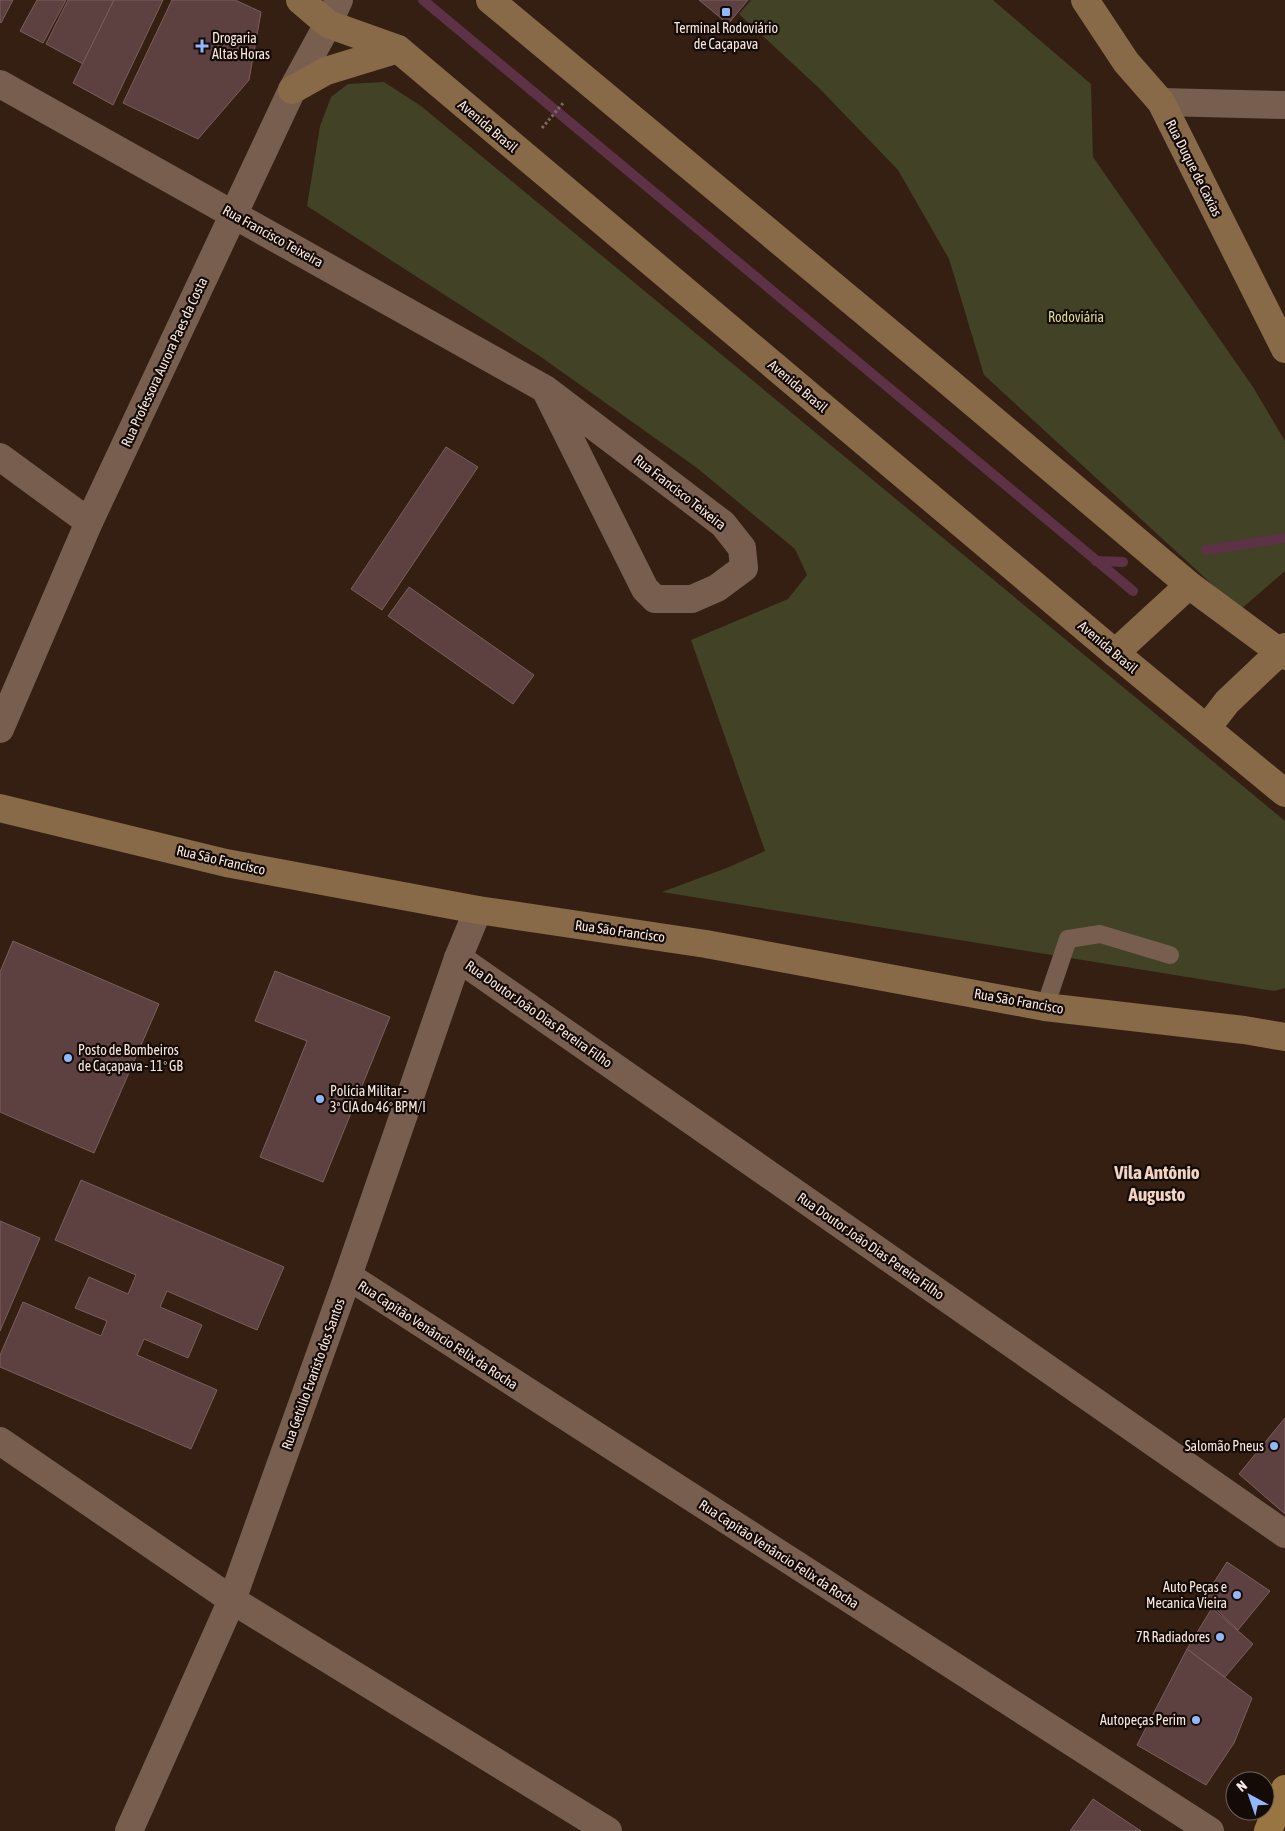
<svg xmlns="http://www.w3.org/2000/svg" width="1285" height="1831" viewBox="0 0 1285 1831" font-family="'Asap Condensed',sans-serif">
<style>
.green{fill:#414226}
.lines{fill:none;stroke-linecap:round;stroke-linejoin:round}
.stream{stroke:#5d3247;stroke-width:10}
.building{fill:#5d4040;stroke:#7c5e5d}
.path{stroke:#7e6b5f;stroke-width:3;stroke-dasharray:2.5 2.5;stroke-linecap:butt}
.lane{stroke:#775e4f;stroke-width:18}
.street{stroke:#775e4f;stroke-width:28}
.secondary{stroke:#886a48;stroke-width:28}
.primary{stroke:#997641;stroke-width:28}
.poi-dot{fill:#91b8fd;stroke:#150b06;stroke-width:2}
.labels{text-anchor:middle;stroke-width:4.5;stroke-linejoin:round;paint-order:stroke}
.poi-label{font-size:14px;fill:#f8e8e0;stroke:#150b06;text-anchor:end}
.street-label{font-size:14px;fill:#f8e8e0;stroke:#150b06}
.park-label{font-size:14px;fill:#d9dc8e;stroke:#150b06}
.district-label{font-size:19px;font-weight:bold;fill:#f2d4c4;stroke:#150b06}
</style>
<rect width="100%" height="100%" fill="#341f12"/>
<g class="green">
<polygon points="751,0 993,0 1091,84 1093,157 1253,387 1285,441 1285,571 1240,610 984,375 949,259 898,170 820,89 739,14"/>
<polygon points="384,82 421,106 1285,821 1285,988 1274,991 662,892 729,867 765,851 691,640 788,599 807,575 795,549 697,468 541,357 307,206 320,126 331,97 348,84"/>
</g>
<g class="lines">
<g class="stream">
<polyline points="423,0 1133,591"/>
<polyline points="1206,550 1285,538"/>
<polyline points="1096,561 1123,562"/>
</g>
</g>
<g class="building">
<polygon points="0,0 13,0 1,23 0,22"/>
<polygon points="37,0 66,0 43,43 20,31"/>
<polygon points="68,0 114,0 83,64 46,44"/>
<polygon points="114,0 163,0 113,105 73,83"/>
<polygon points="172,0 235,0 261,12 249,80 198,139 123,103"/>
<polygon points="699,0 748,0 728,24"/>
<polygon points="446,447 478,467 382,610 351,589"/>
<polygon points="409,587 534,675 513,704 388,616"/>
<polygon points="13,941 159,1004 94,1153 0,1112 0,972"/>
<polygon points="275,971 390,1017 323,1182 260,1157 307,1041 255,1021"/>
<polygon points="81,1180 284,1267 257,1330 167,1291 160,1307 202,1325 188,1358 144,1339 137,1355 217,1390 191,1449 0,1367 0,1355 23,1302 101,1336 107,1321 75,1308 89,1277 128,1294 136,1275 55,1240"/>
<polygon points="0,1221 40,1238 0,1331"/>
<polygon points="1285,1418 1285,1514 1239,1474"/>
<polygon points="1227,1562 1270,1591 1238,1630 1204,1598"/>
<polygon points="1212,1608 1253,1644 1225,1677 1187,1649"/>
<polygon points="1187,1649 1252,1698 1234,1743 1206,1785 1137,1745"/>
<polygon points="1093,1799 1141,1831 1070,1831"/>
</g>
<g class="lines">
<polyline class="path" points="542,128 564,102"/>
<polyline class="lane" points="1045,1007 1068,939 1100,934 1170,955"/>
<g class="street">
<polyline points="0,84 545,389 723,524 742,548 744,568 717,588 692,599 655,599 645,589 545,389"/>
<polyline points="1161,102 1285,105"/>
<polyline points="0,457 89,522"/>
<polyline points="0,729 89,522 292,90 328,24 339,0"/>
<polyline points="458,958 1285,1534"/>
<polyline points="348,1276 1210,1831"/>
<polyline points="0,1441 232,1600 608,1831"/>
<polyline points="129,1831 232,1600 348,1276 458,958 478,910"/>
</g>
<g class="secondary">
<polyline points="300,0 328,24 398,49 1115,653 1285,793"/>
<polyline points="490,0 944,378 1189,585 1285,656"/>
<polyline points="1085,0 1126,62 1161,102 1285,349"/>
<polyline points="292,90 326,71 398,49"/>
<polyline points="1115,653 1189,585"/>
<polyline points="1207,728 1227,702 1285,647"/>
<polyline points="0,808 226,863 478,910 706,944 1045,1007 1244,1030 1285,1037"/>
</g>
<polyline class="primary" points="1268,1831 1285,1789"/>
</g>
<g class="poi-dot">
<rect x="721" y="7" width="10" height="10" rx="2.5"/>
<path d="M199.5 38.5h5v5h5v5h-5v5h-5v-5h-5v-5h5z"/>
<circle cx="68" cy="1058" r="5"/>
<circle cx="320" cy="1099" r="5"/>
<circle cx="1274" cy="1446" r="5"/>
<circle cx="1237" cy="1595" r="5"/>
<circle cx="1220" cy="1637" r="5"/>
<circle cx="1196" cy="1720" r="5"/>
</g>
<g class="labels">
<g class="poi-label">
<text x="726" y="33" text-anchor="middle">Terminal Rodoviário<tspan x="726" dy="16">de Caçapava</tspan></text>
<text x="212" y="43" text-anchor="start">Drogaria<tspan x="212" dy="16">Altas Horas</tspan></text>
<text x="78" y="1055" text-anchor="start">Posto de Bombeiros<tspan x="78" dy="16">de Caçapava - 11º GB</tspan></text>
<text x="330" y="1096" text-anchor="start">Polícia Militar -<tspan x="330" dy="16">3ª CIA do 46º BPM/I</tspan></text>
<text x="1264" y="1451">Salomão Pneus</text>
<text x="1227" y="1592">Auto Peças e<tspan x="1227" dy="16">Mecanica Vieira</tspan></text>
<text x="1210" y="1642">7R Radiadores</text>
<text x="1186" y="1725">Autopeças Perim</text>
</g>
<g class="street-label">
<text transform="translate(488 126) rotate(40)" y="5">Avenida Brasil</text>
<text transform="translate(1194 168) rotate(63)" y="5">Rua Duque de Caxias</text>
<text transform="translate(273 236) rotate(29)" y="5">Rua Francisco Teixeira</text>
<text transform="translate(164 362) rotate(-65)" y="5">Rua Professora Aurora Paes da Costa</text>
<text transform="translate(798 386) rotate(40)" y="5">Avenida Brasil</text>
<text transform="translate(680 492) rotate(38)" y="5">Rua Francisco Teixeira</text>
<text transform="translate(1108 647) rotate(40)" y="5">Avenida Brasil</text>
<text transform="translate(221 860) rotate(13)" y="5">Rua São Francisco</text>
<text transform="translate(620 931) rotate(8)" y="5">Rua São Francisco</text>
<text transform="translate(1019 1001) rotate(10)" y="5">Rua São Francisco</text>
<text transform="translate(539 1014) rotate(35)" y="5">Rua Doutor João Dias Pereira Filho</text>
<text transform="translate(871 1246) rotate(35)" y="5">Rua Doutor João Dias Pereira Filho</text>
<text transform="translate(438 1335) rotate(33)" y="5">Rua Capitão Venâncio Felix da Rocha</text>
<text transform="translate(313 1374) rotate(-70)" y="5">Rua Getúlio Evaristo dos Santos</text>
<text transform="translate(779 1554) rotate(33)" y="5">Rua Capitão Venâncio Felix da Rocha</text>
</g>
<g class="park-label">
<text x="1076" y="322">Rodoviária</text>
</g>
<g class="district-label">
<text x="1157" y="1179">Vila Antônio<tspan x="1157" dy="22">Augusto</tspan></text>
</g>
</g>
<g transform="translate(1250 1796) rotate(320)"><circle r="24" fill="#150b06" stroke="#70635d"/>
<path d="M0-4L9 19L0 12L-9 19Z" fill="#91b8fd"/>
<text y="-8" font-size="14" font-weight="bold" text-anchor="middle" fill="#f8e8e0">N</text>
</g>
</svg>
